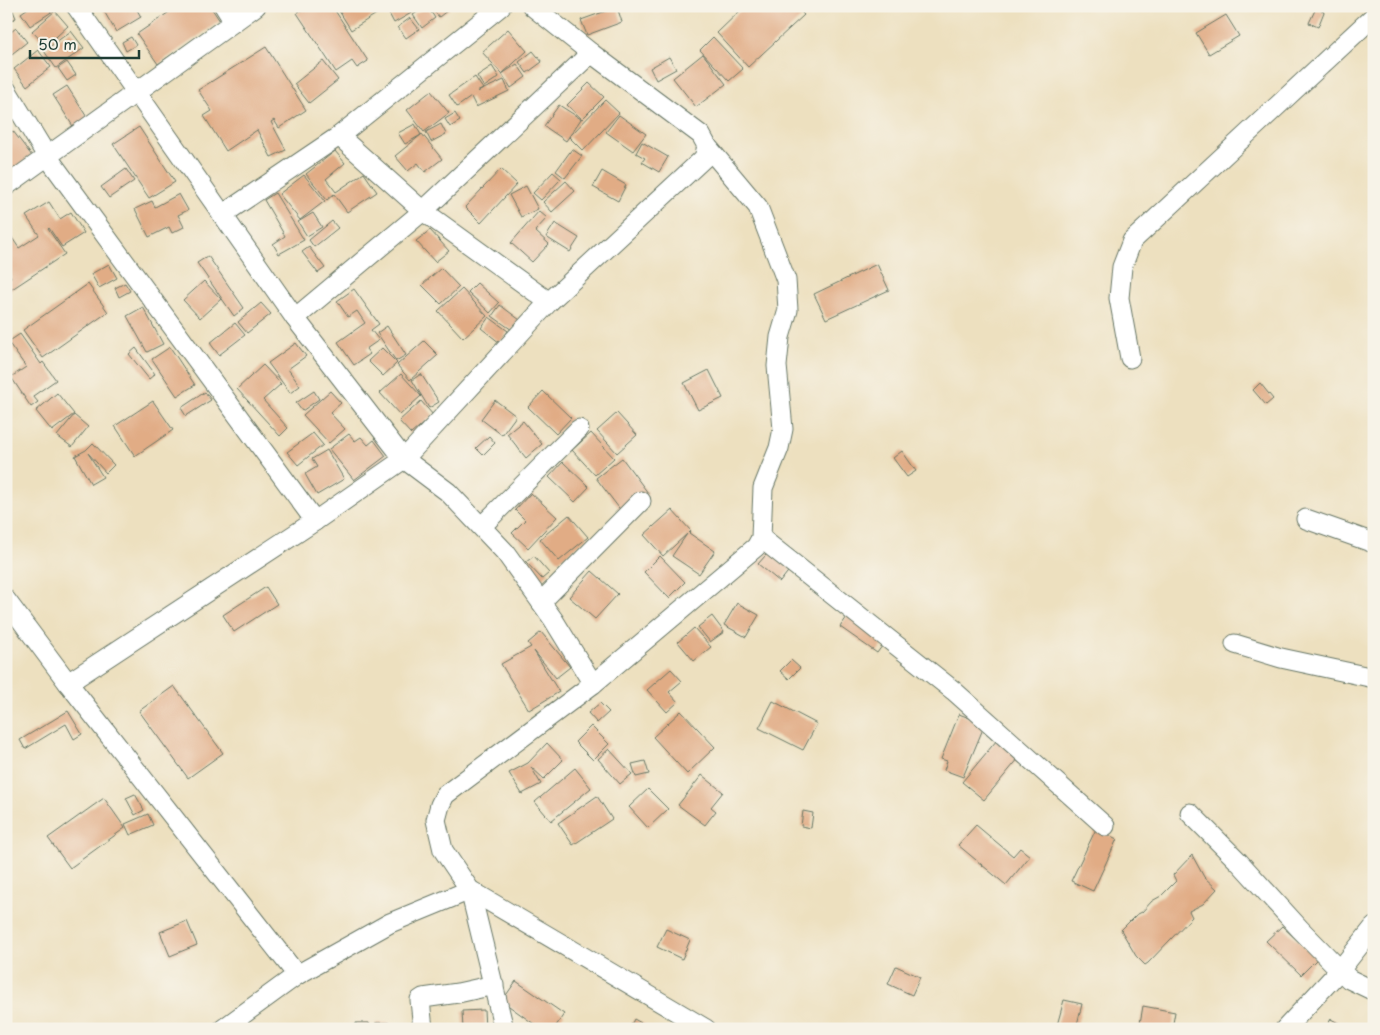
<svg xmlns="http://www.w3.org/2000/svg" width="1380" height="1035" viewBox="0 0 1380 1035" font-family="'Playpen Sans',sans-serif">
<style>
.building{fill:#e1ac85}
.lines{fill:none;stroke-linecap:round;stroke-linejoin:round}
.minor-casing{stroke:#677665;stroke-width:21}
.minor{stroke:#fff;stroke-width:19}
</style>
<rect width="100%" height="100%" fill="#f7f3e8"/>
<filter id="ink" filterUnits="userSpaceOnUse"><feTurbulence type="fractalNoise" baseFrequency=".02" numOctaves="2"/><feDisplacementMap in="SourceGraphic" scale="10" xChannelSelector="R" yChannelSelector="G"/><feConvolveMatrix kernelMatrix="1 2 1 2 8 2 1 2 1" color-interpolation-filters="sRGB"/></filter>
<filter id="wash" filterUnits="userSpaceOnUse"><feTurbulence type="fractalNoise" baseFrequency=".0096" numOctaves="4" result="noise"/><feDisplacementMap in="SourceGraphic" scale="20" xChannelSelector="R" yChannelSelector="G"/><feGaussianBlur stdDeviation="1.12" result="paint"/><feColorMatrix in="noise" values="0 0 0 0 0 0 0 0 0 0 0 0 0 0 0 0 0 1.4 0 .05"/><feComposite in="paint" operator="in"/></filter>
<g filter="url(#wash)">
<rect width="100%" height="100%" fill="#ede0bf"/>
<g id="blocks">
<g class="building">
<polygon points="6,6 11,6 16,18 6,23"/>
<polygon points="31,6 53,6 56,9 30,26 21,13"/>
<polygon points="101,6 135,6 141,17 116,32"/>
<polygon points="178,6 210,6 220,21 158,64 137,34"/>
<polygon points="307,6 332,6 368,61 357,68 352,61 336,72 297,13"/>
<polygon points="336,6 378,6 381,11 351,30"/>
<polygon points="385,6 410,6 413,12 394,23"/>
<polygon points="426,6 427,6 435,18 422,28 413,15"/>
<polygon points="430,6 453,6 439,17"/>
<polygon points="745,6 796,6 804,15 748,67 717,33"/>
<polygon points="617,7 622,22 587,35 581,20"/>
<polygon points="1316,8 1324,12 1318,27 1309,23"/>
<polygon points="55,11 68,26 46,46 32,31"/>
<polygon points="1226,15 1239,36 1209,54 1196,33"/>
<polygon points="410,18 419,29 406,38 398,27"/>
<polygon points="16,28 27,42 8,57 6,55 6,36"/>
<polygon points="508,29 527,51 502,74 482,52"/>
<polygon points="71,31 84,48 56,68 44,51"/>
<polygon points="131,37 136,45 126,51 122,42"/>
<polygon points="713,37 743,69 729,81 700,50"/>
<polygon points="266,47 306,110 279,128 274,120 271,122 286,150 271,157 257,130 226,151 204,116 212,111 198,90"/>
<polygon points="38,50 51,67 27,86 14,69"/>
<polygon points="533,51 542,62 527,73 519,62"/>
<polygon points="703,54 726,84 696,107 673,78"/>
<polygon points="669,57 676,69 656,80 650,68"/>
<polygon points="323,61 338,80 309,103 294,84"/>
<polygon points="67,62 76,75 67,81 58,68"/>
<polygon points="517,64 526,77 511,88 502,74"/>
<polygon points="492,66 499,77 484,87 477,76"/>
<polygon points="475,77 483,89 477,92 504,80 509,91 476,107 471,97 457,107 449,95"/>
<polygon points="589,83 604,97 582,119 567,105"/>
<polygon points="67,86 90,122 76,131 53,95"/>
<polygon points="431,91 449,113 424,132 407,110"/>
<polygon points="605,100 619,113 583,151 569,137"/>
<polygon points="559,105 581,119 566,141 544,126"/>
<polygon points="455,113 460,121 450,127 445,119"/>
<polygon points="619,115 646,134 633,151 606,132"/>
<polygon points="415,124 421,135 405,144 398,133"/>
<polygon points="441,124 446,134 431,142 426,132"/>
<polygon points="139,127 175,182 149,198 113,144"/>
<polygon points="13,131 32,156 6,175 6,136"/>
<polygon points="422,134 442,159 425,172 418,163 408,171 395,156"/>
<polygon points="642,142 668,157 659,172 642,162 645,158 636,153"/>
<polygon points="572,149 582,156 565,178 556,171"/>
<polygon points="335,151 345,163 326,179 336,192 364,173 377,192 347,212 334,194 327,200 306,174"/>
<polygon points="126,169 134,181 109,198 101,187"/>
<polygon points="501,169 517,184 481,223 465,207"/>
<polygon points="602,171 626,185 618,201 593,187"/>
<polygon points="553,172 561,179 541,200 533,193"/>
<polygon points="304,175 325,201 300,220 279,194"/>
<polygon points="566,181 575,191 552,212 543,202"/>
<polygon points="526,186 538,209 521,217 509,195"/>
<polygon points="275,193 304,240 279,254 273,244 285,236 264,200"/>
<polygon points="179,194 188,210 178,215 184,227 172,233 169,227 149,237 135,209 152,201 155,207"/>
<polygon points="49,202 60,219 71,212 84,233 62,247 49,228 48,229 65,254 6,293 6,280 11,277 6,270 6,229 19,248 39,235 26,216"/>
<polygon points="539,211 547,218 535,231 549,244 532,262 511,243"/>
<polygon points="313,213 322,227 307,236 298,222"/>
<polygon points="332,221 338,228 314,247 309,240"/>
<polygon points="555,223 579,238 570,252 546,237"/>
<polygon points="430,230 449,251 435,262 416,241"/>
<polygon points="309,247 325,268 318,273 302,252"/>
<polygon points="208,256 244,308 234,316 197,263"/>
<polygon points="109,264 117,278 99,288 91,274"/>
<polygon points="877,264 889,290 826,319 814,294"/>
<polygon points="441,268 459,287 441,304 422,285"/>
<polygon points="204,281 221,299 200,318 183,300"/>
<polygon points="125,283 130,291 119,297 115,288"/>
<polygon points="477,283 499,303 490,313 468,292"/>
<polygon points="88,284 108,312 43,358 23,330"/>
<polygon points="354,289 379,324 371,330 379,340 366,349 370,354 354,365 338,342 365,323 357,311 348,317 337,301"/>
<polygon points="462,289 487,316 463,338 438,311"/>
<polygon points="261,303 271,314 247,333 238,322"/>
<polygon points="500,305 520,320 512,330 492,316"/>
<polygon points="143,307 163,344 147,352 127,316"/>
<polygon points="489,317 508,331 500,343 481,328"/>
<polygon points="235,323 245,335 219,355 210,343"/>
<polygon points="387,326 406,355 396,361 377,333"/>
<polygon points="20,334 41,364 43,362 56,380 33,396 38,402 31,407 11,377 26,367 8,342"/>
<polygon points="424,341 438,355 410,380 397,365"/>
<polygon points="296,343 306,356 288,369 300,386 290,393 268,363"/>
<polygon points="170,347 195,385 177,396 152,359"/>
<polygon points="136,348 155,374 149,379 129,354"/>
<polygon points="382,348 397,363 383,376 368,361"/>
<polygon points="263,365 281,384 263,400 288,428 280,436 237,389"/>
<polygon points="709,370 723,398 698,410 684,383"/>
<polygon points="401,374 421,396 400,415 380,393"/>
<polygon points="421,374 439,402 429,408 412,380"/>
<polygon points="1260,383 1273,399 1266,405 1253,390"/>
<polygon points="314,391 319,399 302,411 296,403"/>
<polygon points="330,391 341,403 330,413 345,429 329,443 303,415"/>
<polygon points="543,391 571,418 556,434 528,407"/>
<polygon points="205,392 211,400 186,416 181,408"/>
<polygon points="57,393 74,414 52,431 36,411"/>
<polygon points="495,400 516,416 502,435 481,419"/>
<polygon points="153,401 173,430 135,456 115,426"/>
<polygon points="421,401 433,415 411,434 399,421"/>
<polygon points="617,413 637,435 617,453 597,431"/>
<polygon points="74,415 88,427 72,447 57,436"/>
<polygon points="523,421 542,444 526,458 507,434"/>
<polygon points="313,433 323,445 298,465 287,452"/>
<polygon points="591,433 614,458 595,475 572,450"/>
<polygon points="349,434 355,441 361,437 368,445 374,440 386,456 354,480 329,449"/>
<polygon points="489,436 495,443 483,455 476,448"/>
<polygon points="93,443 114,465 106,473 88,453 103,477 91,484 75,456 86,450"/>
<polygon points="327,450 344,479 317,495 305,474 317,467 312,459"/>
<polygon points="902,451 916,471 907,477 893,458"/>
<polygon points="622,458 648,493 622,512 596,478"/>
<polygon points="563,462 589,487 575,502 549,477"/>
<polygon points="531,493 557,517 528,548 512,533 525,520 515,510"/>
<polygon points="672,510 691,531 689,533 715,551 699,574 672,556 687,534 663,556 644,535"/>
<polygon points="569,515 588,537 559,561 540,539"/>
<polygon points="773,547 794,564 780,582 758,564"/>
<polygon points="534,556 549,573 542,579 526,562"/>
<polygon points="660,556 685,582 669,598 644,572"/>
<polygon points="592,571 618,594 595,619 569,597"/>
<polygon points="266,587 277,604 234,632 223,615"/>
<polygon points="737,603 759,615 746,637 724,625"/>
<polygon points="856,604 893,631 877,653 840,627"/>
<polygon points="712,616 724,632 710,642 698,627"/>
<polygon points="694,628 711,647 694,661 678,642"/>
<polygon points="541,632 570,667 556,678 534,651 559,692 529,710 501,664 531,647 528,643"/>
<polygon points="791,660 800,668 789,679 780,671"/>
<polygon points="671,669 682,681 669,692 678,702 667,712 647,690"/>
<polygon points="174,686 223,753 188,778 139,711"/>
<polygon points="773,701 817,724 803,750 759,728"/>
<polygon points="600,703 609,712 597,723 588,713"/>
<polygon points="68,711 82,734 74,739 66,724 25,749 20,740"/>
<polygon points="681,711 715,747 687,774 653,737"/>
<polygon points="959,714 985,724 963,777 944,770 947,761 941,759"/>
<polygon points="591,726 609,744 593,760 575,742"/>
<polygon points="997,740 1019,758 984,800 962,782"/>
<polygon points="547,743 563,760 544,779 531,767 541,784 522,794 509,773 528,763"/>
<polygon points="609,749 632,774 620,784 598,759"/>
<polygon points="645,761 649,774 636,777 632,764"/>
<polygon points="575,768 591,788 551,821 535,802"/>
<polygon points="702,775 723,792 711,807 716,811 705,825 678,805"/>
<polygon points="648,789 668,809 648,828 629,807"/>
<polygon points="135,794 144,810 135,815 126,798"/>
<polygon points="597,796 612,819 573,845 558,823"/>
<polygon points="104,798 125,828 70,868 48,838"/>
<polygon points="803,811 813,813 811,828 801,826"/>
<polygon points="148,814 153,825 130,835 125,824"/>
<polygon points="976,825 1013,856 1020,848 1030,856 1006,885 958,845"/>
<polygon points="1096,829 1117,839 1093,891 1071,881"/>
<polygon points="1192,855 1204,877 1217,889 1203,904 1189,911 1192,917 1148,963 1145,965 1136,956 1121,930 1136,915 1142,912 1152,901 1161,896 1176,881 1173,875"/>
<polygon points="187,921 197,945 170,956 160,932"/>
<polygon points="1282,926 1317,959 1301,975 1266,941"/>
<polygon points="666,929 690,940 682,959 657,947"/>
<polygon points="896,966 920,977 912,995 888,984"/>
<polygon points="516,981 564,1014 554,1029 541,1029 502,1001"/>
<polygon points="1064,1000 1082,1004 1076,1029 1056,1029"/>
<polygon points="1143,1006 1175,1012 1172,1029 1139,1029"/>
<polygon points="484,1010 485,1029 463,1029 462,1011"/>
<polygon points="634,1019 652,1029 629,1029"/>
<polygon points="1331,1019 1349,1029 1325,1029"/>
<polygon points="356,1023 369,1023 370,1029 356,1029"/>
<rect x="376" y="1023" width="13" height="6"/>
</g>
</g>
</g>
<g filter="url(#ink)">
<use href="#blocks" fill-opacity="0" stroke="#677665" stroke-width="1"/>
<g class="lines">
<g class="minor-casing">
<g id="minor">
<polyline points="76,6 295,318 404,459 448,492 505,552 553,619 593,684"/>
<polyline points="224,6 234,22"/>
<polyline points="6,89 47,156 315,521"/>
<polyline points="339,136 423,211 549,302"/>
<polyline points="6,186 256,6"/>
<polyline points="222,215 339,136 501,6"/>
<polyline points="295,318 423,211 591,53"/>
<polyline points="1130,358 1119,298 1122,267 1132,241 1374,16"/>
<polyline points="1306,519 1374,543"/>
<polyline points="482,526 579,429"/>
<polyline points="761,538 954,691 1105,826"/>
<polyline points="6,600 68,683 315,521 404,459 549,302 704,158 707,146 701,135 591,53 532,6"/>
<polyline points="541,602 641,501"/>
<polyline points="1235,644 1281,658 1374,678"/>
<polyline points="68,683 297,975"/>
<polyline points="1190,813 1239,862 1300,929 1349,979 1374,991"/>
<polyline points="223,1029 297,975 390,923 470,890 504,1029"/>
<polyline points="423,1029 420,1000 423,998 458,993 494,985"/>
<polyline points="706,1029 470,890 443,850 436,820 440,805 445,795 593,684 756,547 761,538 763,488 779,448 783,429 777,366 780,337 788,310 786,280 758,207 707,146"/>
<polyline points="1285,1029 1340,970 1374,927"/>
</g>
</g>
<use href="#minor" class="minor"/>
</g>
</g>
<rect width="1380" height="1035" fill="none" stroke="#f7f3e8" stroke-width="25"/>
<path d="M30 50v8h109v-8" fill="none" stroke="#1f3d34" stroke-width="2.5"/>
<text x="38" y="50" font-size="15" fill="#1f3d34" stroke="#f7f3e8" stroke-width="4" paint-order="stroke">50 m</text>
</svg>
